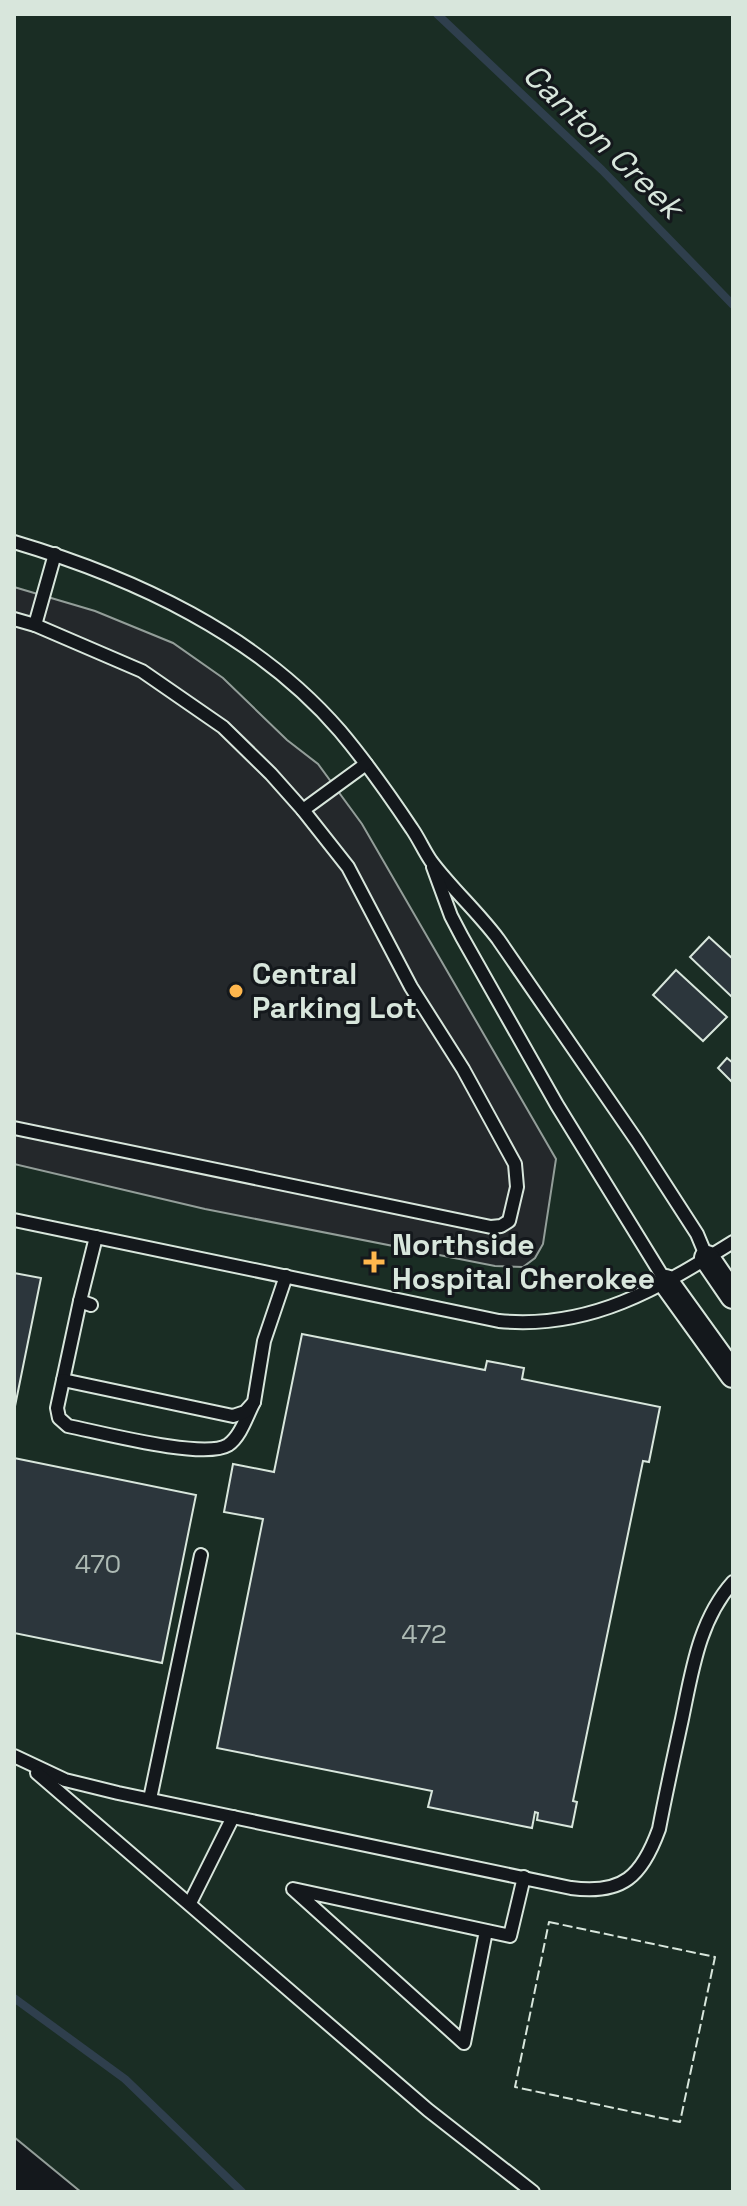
<svg xmlns="http://www.w3.org/2000/svg" width="747" height="2206" viewBox="0 0 747 2206" font-family="'Space Grotesk',sans-serif">
<style>
.green{fill:#1a2d24;stroke:#939e99;stroke-width:2}
.parking{fill:#24282b;stroke:#939e99;stroke-width:2}
.lines{fill:none;stroke-linecap:round;stroke-linejoin:round}
.stream{stroke:#2f3f4d;stroke-width:8}
.building{fill:#2c363c;stroke:#d8e6dc;stroke-width:2}
.service-casing{stroke:#d8e6dc;stroke-width:16}
.minor-casing{stroke:#d8e6dc;stroke-width:28}
.service{stroke:#14181c;stroke-width:12}
.minor{stroke:#14181c;stroke-width:24}
.fence{stroke:#d8e6dc;stroke-width:2;stroke-dasharray:10 4;stroke-linecap:butt}
.poi-dot{fill:#ffb74d;stroke:#14181c;stroke-width:3}
.labels{text-anchor:middle;stroke-width:6;stroke-linejoin:round;paint-order:stroke}
.number-label{font-size:26px;fill:#adbab4}
.poi-label{font-size:30px;font-weight:bold;fill:#d8e6dc;stroke:#14181c;text-anchor:start}
.water-label{font-size:32px;font-style:italic;fill:#d8e6dc;stroke:#14181c}
</style>
<rect width="100%" height="100%" fill="#14181c"/>
<polygon class="green" points="14,14 733,14 733,2192 81,2192 14,2137"/>
<polygon class="parking" points="14,587 95,611 173,643 223,678 287,740 318,764 362,824 556,1159 543,1244 535,1258 523,1267 495,1266 205,1209 14,1164"/>
<g class="lines">
<g class="stream">
<polyline points="437,14 602,170 733,305"/>
<polyline points="14,1998 125,2079 242,2192"/>
</g>
</g>
<g class="building">
<polygon points="709,937 733,959 733,998 690,957"/>
<polygon points="676,970 727,1017 703,1041 653,995"/>
<polygon points="727,1058 733,1063 733,1083 718,1068"/>
<polygon points="14,1273 41,1278 14,1411"/>
<polygon points="302,1334 485,1370 487,1361 524,1368 522,1379 660,1407 649,1462 643,1461 573,1801 577,1802 572,1827 537,1820 538,1813 535,1812 532,1828 428,1807 432,1791 217,1748 263,1519 224,1512 233,1464 274,1472"/>
<polygon points="14,1458 196,1495 162,1663 14,1633"/>
</g>
<g class="lines">
<g class="service-casing">
<g id="service">
<path d="M14,542C135,578 256,634 340,731C366,762 390,796 412,829C419,839 424,851 431,861C451,888 477,911 498,939L637,1141L697,1234L707,1258"/>
<polyline points="14,619 35,625 142,671 223,727 271,774 303,810 348,867 411,987 463,1069 515,1164 517,1187 509,1221 501,1226 491,1227 14,1128"/>
<polyline points="35,625 55,554"/>
<polyline points="303,810 366,764"/>
<polyline points="433,867 451,916 462,937 557,1105 666,1282"/>
<path d="M14,1220L499,1321C590,1330 659,1288 733,1242"/>
<path d="M80,1301L57,1408L59,1418L68,1426C99,1432 204,1460 228,1445C241,1436 247,1415 254,1402"/>
<polyline points="91,1305 80,1301 96,1237"/>
<polyline points="63,1380 233,1416 245,1412 254,1402 264,1341 286,1276"/>
<path d="M14,1756L65,1780L118,1793L571,1888C623,1895 642,1876 659,1829C666,1792 674,1756 682,1719C692,1671 699,1620 733,1582"/>
<polyline points="37,1773 428,2110 533,2192"/>
<polyline points="150,1799 201,1555"/>
<polyline points="190,1903 233,1817"/>
<polyline points="486,1931 464,2043 293,1889 510,1936 524,1877"/>
</g>
</g>
<g class="minor-casing">
<g id="minor">
<polyline points="707,1258 733,1296"/>
<polyline points="666,1282 733,1375"/>
</g>
</g>
<use href="#service" class="service"/>
<use href="#minor" class="minor"/>
<polygon class="fence" points="549,1922 715,1957 680,2122 515,2087"/>
</g>
<g class="poi-dot">
<circle cx="236" cy="991" r="8"/>
<path d="M370 1250h8v8h8v8h-8v8h-8v-8h-8v-8h8z"/>
</g>
<g class="labels">
<g class="number-label">
<text x="98" y="1573">470</text>
<text x="424" y="1643">472</text>
</g>
<g class="poi-label">
<text x="252" y="984">Central<tspan x="252" dy="34">Parking Lot</tspan></text>
<text x="392" y="1255">Northside<tspan x="392" dy="34">Hospital Cherokee</tspan></text>
</g>
<g class="water-label">
<text transform="translate(603 141) rotate(44)" y="11">Canton Creek</text>
</g>
</g>
<rect width="747" height="2206" fill="none" stroke="#d8e6dc" stroke-width="32"/>
</svg>
